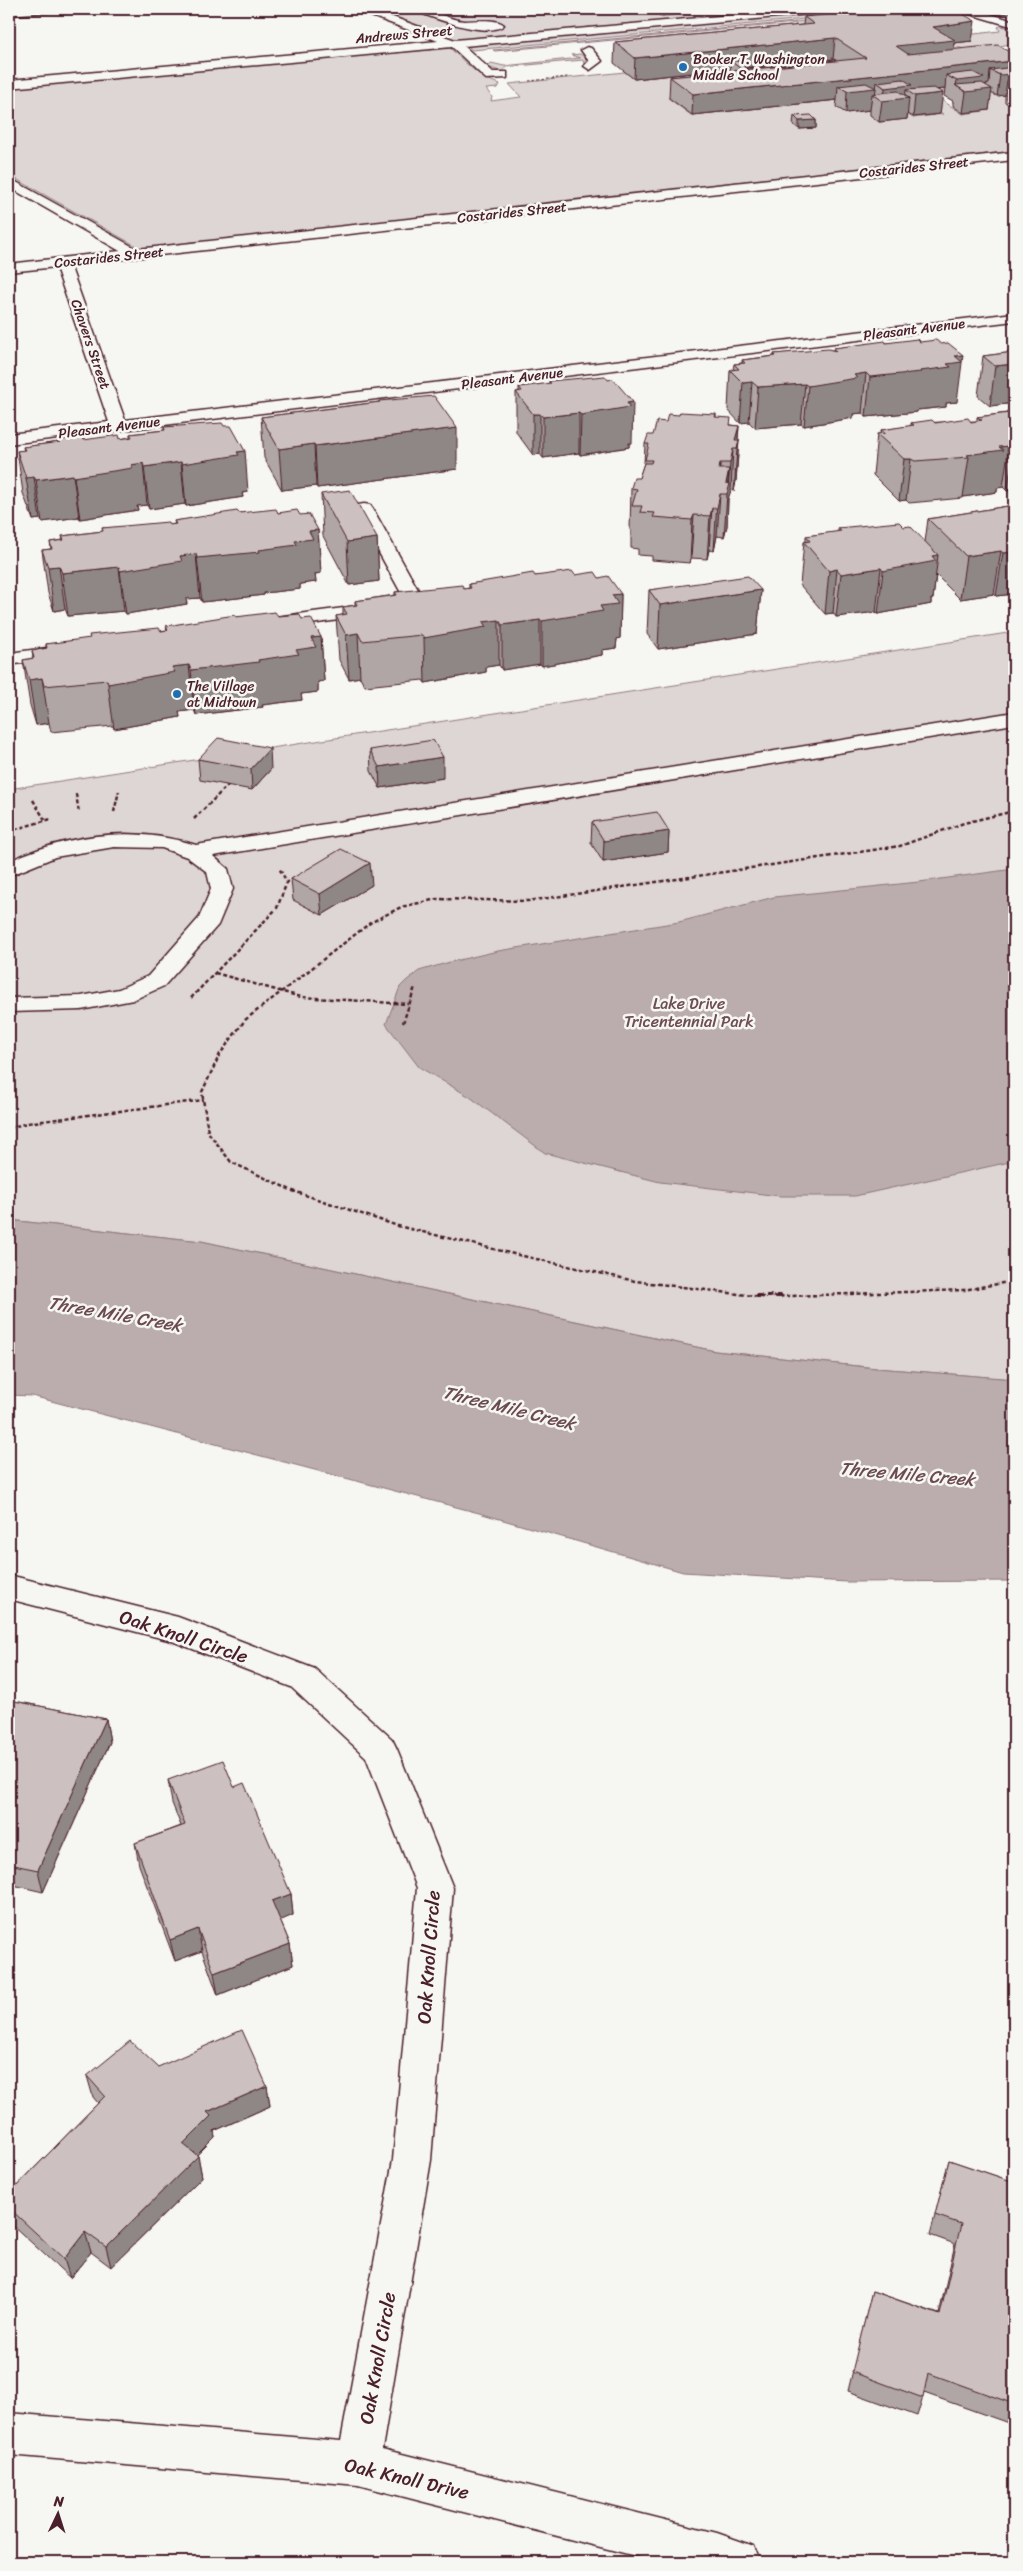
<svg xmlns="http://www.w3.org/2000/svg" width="1023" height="2571" viewBox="0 0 1023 2571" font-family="Sriracha,sans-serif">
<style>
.green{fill:#ddd6d5;stroke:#947a80}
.water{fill:#bbadae;stroke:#8e747a}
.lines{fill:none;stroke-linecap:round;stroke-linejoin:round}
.minor-casing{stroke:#4a1f2b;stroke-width:3}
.path-far2{stroke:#4a1f2b;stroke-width:1;stroke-dasharray:2.5 2;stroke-linecap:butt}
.path-far1{stroke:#4a1f2b;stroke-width:2.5;stroke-dasharray:4 2.5;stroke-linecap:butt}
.path{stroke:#4a1f2b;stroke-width:4;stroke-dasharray:5.5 4.5;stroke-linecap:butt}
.minor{fill:#f6f6f2;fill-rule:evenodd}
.wall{fill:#afa6a5;stroke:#4a1f2b;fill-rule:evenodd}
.shaded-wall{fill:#8f8786;stroke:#4a1f2b}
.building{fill:#ccc1c0;stroke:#4a1f2b}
.poi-dot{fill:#1f6fb2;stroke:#f6f6f2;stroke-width:2}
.labels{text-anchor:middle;stroke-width:5;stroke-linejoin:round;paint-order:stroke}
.far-street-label{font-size:14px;fill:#4a1f2b;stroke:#f6f6f2}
.far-poi-label{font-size:14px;fill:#4a1f2b;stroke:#f6f6f2;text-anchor:start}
.park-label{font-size:16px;fill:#6f4d56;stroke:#f6f6f2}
.water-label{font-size:18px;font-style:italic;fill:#6c4a52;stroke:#f6f6f2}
.near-street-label{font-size:19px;fill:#4a1f2b;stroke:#f6f6f2}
</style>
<rect width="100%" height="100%" fill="#f6f6f2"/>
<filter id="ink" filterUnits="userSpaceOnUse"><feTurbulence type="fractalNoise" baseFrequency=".02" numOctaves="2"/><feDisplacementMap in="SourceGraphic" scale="10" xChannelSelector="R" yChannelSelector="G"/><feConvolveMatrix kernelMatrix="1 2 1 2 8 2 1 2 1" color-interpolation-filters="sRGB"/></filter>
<g filter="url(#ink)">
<g class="green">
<polygon points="372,9 794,9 458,41"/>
<polygon points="864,9 870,13 472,50 468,46"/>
<polygon points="871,15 794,28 796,23 495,51 493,50"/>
<polygon points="1001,26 1014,29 1014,43 977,51 954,47 946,48 966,35 1000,31 998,27"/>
<path d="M450,48C466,63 479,78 500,84L498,88L486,89L492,97L491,101L521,97L509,84L625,72L634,79L730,69L756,89L668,98L691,115L917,92L921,94L890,97L895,101L874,104L883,109L912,106L895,98L908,97L927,108L902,111L913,118L943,114L914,96L934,95L963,114L990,110C974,100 966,110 952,102L981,99L962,90L929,93L925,91L1014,82V151L149,248L138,247L9,175V87Z"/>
<polygon points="580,54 587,59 584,64 583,60 506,67 502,72 488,67 491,63 504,66 580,58 571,55"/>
<polygon points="1014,632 1014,1379 876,1368 715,1351 201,1241 9,1220 9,789"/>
</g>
<g class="water">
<polygon points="1014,869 1014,1161 855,1196 780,1196 660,1182 545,1153 470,1097 419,1067 386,1024 400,987 406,981 419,971 450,962 498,951 679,922 774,897 919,882"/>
<polygon points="9,1220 201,1241 715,1351 876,1368 1014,1379 1014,1581 847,1582 683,1572 479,1513 32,1396 9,1395"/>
</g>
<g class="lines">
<g class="minor-casing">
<g id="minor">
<polygon points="9,9 53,9 48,12 9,15"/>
<polygon points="357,9 371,9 455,40 798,9 836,9 831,12 464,46 493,72 507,72 507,78 486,79 452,47 9,88 9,80 438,41 358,11"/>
<path d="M415,9C435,9 448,20 465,21C475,21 496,18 504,25C489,39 433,18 416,11Z"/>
<polygon points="958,9 974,9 1014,21 1014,27 959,11"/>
<polygon points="587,47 591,48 602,61 590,70 584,66 589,61 581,50"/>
<polygon points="1014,152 1014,160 70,265 125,420 1014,313 1014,321 9,444 9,434 109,422 56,267 9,272 9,264 120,251 9,187 9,178 137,249"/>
<polygon points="364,504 370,505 373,509 426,604 424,608 275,629 268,627 266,623 268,619 275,617 405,600 355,509 358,505"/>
<polygon points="69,645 76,647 79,651 76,655 9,665 9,653"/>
<path d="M1014,712V724L213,856L228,869L233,889L218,925L164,986L133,1000L81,1010L9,1012V998L81,996L119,989L148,976L199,918L211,889L207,872L187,857L162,848L114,847L55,857L9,876V861C69,834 133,825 196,845Z"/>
<polygon points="9,1575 178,1617 315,1669 392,1739 397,1749 453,1888 431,2160 382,2449 717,2533 754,2546 760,2562 659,2562 358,2485 9,2455 9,2413 341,2441 393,2160 417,1888 366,1757 291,1687 172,1641 9,1599"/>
</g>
</g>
<polyline class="path-far2" points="529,81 568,77"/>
<g class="path-far1">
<polyline points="76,794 79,813"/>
<polyline points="33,800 45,820"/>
<polyline points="1014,811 964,823 900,846 528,901 437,899 401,907 370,923 245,1020 220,1054 202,1092 208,1132 231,1162 293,1191 398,1226 514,1254 635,1281 762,1297 964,1290 1014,1281"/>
<polyline points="114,812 119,791"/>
<polyline points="194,819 228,785"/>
<polyline points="9,831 51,819"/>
<polyline points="215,973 301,997 408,1004"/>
<polyline points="191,998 277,908 287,882 279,868"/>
<polyline points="403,1023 415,987"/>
<polyline points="9,1128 27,1123 204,1100"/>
</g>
<polyline class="path" points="756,1296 784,1296"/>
<use href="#minor" class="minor"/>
</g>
<g class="wall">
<polygon points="651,9 690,9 690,13 660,16"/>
<polygon points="985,9 1014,9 1003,14"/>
<path d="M804,17L972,41L954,43V49L1014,55V108L1005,102V95L997,96L991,93L989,110L963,113L953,106V101L944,96L945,89L937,90L940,114L913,117L908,114L907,119L879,122L870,115V110L846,113L836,107L837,100L692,115L669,98L670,77L733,71L730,69L634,79L614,63L615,42L803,25ZM833,59L836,60L748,69L746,68Z"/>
<polygon points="794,116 816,120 816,128 799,129 793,124"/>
<polygon points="920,342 957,402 946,403 946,407 917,410 917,412 866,417 862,413 853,414 853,418 804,426 801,424 755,428 749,422 740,423 728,410 730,370 733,370 734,364 742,363 742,360 774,356 774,354 833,350 834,348 886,343"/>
<polygon points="1014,352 1014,403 990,406 978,396 983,356"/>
<polygon points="549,381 632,443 629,443 629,447 580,455 579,453 543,458 540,454 533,455 516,432 516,392 519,391 519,387 549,384"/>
<polygon points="379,401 457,469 317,488 316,486 282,490 264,458 261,417 379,402"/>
<polygon points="1014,410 1014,490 1007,491 1003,487 997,488 997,492 963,497 963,498 909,503 906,500 899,501 873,475 877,434 880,434 881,430 911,426 911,423 977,421 977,417 1007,413 1007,411"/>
<polygon points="716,414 716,417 731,425 739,426 738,440 739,440 736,481 734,491 731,490 728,499 727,526 724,537 717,536 714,551 709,550 707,559 691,558 690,563 652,560 652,556 638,555 638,549 631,548 631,530 630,530 631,488 639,478 644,463 645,444 666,422 679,415"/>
<polygon points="164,427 248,492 242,493 243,497 186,506 185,504 149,509 147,505 137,506 138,510 80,519 79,517 42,522 40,519 33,520 23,493 17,451 24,451 23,447 59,442 59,440 120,439 130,437 130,434 164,430"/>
<polygon points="321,494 377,538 379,581 349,585 323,536"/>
<polygon points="1014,505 1014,594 996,596 994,594 960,599 936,575 933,599 931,599 931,604 878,614 876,612 836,617 833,613 825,614 800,585 804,542 806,541 806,536 838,532 838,528 904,527 925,542 928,519"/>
<polygon points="239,513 278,513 300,515 318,530 321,573 315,574 316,582 300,584 300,589 264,593 264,595 202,602 200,598 186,599 187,604 126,614 124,611 68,616 65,609 54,611 48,593 42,550 51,549 50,542 63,540 62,536 103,531 102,528 169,525 175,524 174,521"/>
<polygon points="575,575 599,578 621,594 620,638 617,639 616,648 602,650 602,655 542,666 540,664 502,670 499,665 486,667 486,672 425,683 423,680 365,686 360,677 349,679 339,660 336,616 343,615 343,607 355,605 355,601 395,595 395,592 464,589 469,588 469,584 535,576"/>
<polygon points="649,590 761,590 757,634 658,649 647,634"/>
<polygon points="278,616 302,619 321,637 324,681 318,682 318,692 301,694 302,700 262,705 263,707 196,715 194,710 179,712 180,717 114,729 113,726 51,732 49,723 36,725 30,705 23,660 33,658 32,651 46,648 46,644 167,630 166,626 236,617"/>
<polygon points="370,750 443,778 380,788 371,771"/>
<polygon points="198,759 271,769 252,790 200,780"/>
<polygon points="592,822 669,831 668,852 603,862 591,843"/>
<polygon points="291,879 372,885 322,915 293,900"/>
<polygon points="9,1700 106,1719 110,1742 43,1892 9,1884"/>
<polygon points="168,1780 234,1787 291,1894 293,1915 280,1920 290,1944 293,1965 218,1995 202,1951 175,1961 139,1865 135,1843 181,1826 172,1803"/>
<polygon points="158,2067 267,2086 270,2106 214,2131 215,2137 197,2155 198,2156 202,2177 111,2267 91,2252 70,2278 9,2222 9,2194 98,2103 93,2097 87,2076"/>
<polygon points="949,2160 1014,2182 1014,2425 924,2393 917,2416 848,2391 872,2291 939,2314 955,2244 930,2235"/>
</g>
<g class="shaded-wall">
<polygon points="661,9 690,9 690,13 660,16"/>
<polygon points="1004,9 1014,9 1014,12 1003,14"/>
<polygon points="975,21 972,41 954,43 952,61 894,67 896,46 933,27"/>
<polygon points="835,38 833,59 740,68 731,61 730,69 634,79 635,58"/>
<polygon points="1014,61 1014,85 1007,81 1005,95 997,96 1000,75 990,70 989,84 983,85 992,89 989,110 963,113 966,92 956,86 957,81 946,75 945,89 912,92 906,90 905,98 909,98 907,119 879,122 882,101 884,100 885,88 877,82 875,96 872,94 870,110 846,113 847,91 838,86 837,100 692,115 693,94"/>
<polygon points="943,93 940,114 913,117 915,96"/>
<polygon points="816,120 816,128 799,129 799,121"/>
<polygon points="963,355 957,402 946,403 946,407 917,410 917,412 866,417 870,377 920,371 947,364 955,356"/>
<polygon points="1014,364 1014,403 990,406 995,366"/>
<polygon points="866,373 862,413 853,414 853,418 804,426 808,386 854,375"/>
<polygon points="752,382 749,422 740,423 743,383"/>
<polygon points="805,384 801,424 755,428 758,387"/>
<polygon points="633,402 632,443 629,443 629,447 580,455 581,415"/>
<polygon points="579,413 579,453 543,458 543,417"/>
<polygon points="533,414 540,414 540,454 533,455"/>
<polygon points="739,426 737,448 739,440 736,481 734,491 737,449 735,440"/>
<polygon points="457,428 457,469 317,488 315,446"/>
<polygon points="314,444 316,486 282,490 279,449"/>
<polygon points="1009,446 1003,487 997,488 997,492 963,497 969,457 967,455 999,447"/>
<polygon points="733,449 731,490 728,499 727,526 724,537 727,494 726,483 729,469 727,493 728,489 730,463"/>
<polygon points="1014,449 1014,490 1007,491"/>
<polygon points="245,451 248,492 242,493 243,497 186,506 182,464 237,452"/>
<polygon points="904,459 911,459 906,500 899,501"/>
<polygon points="181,462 185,504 149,509 144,467"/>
<polygon points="143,463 147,505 137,506 138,510 80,519 74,477 131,465"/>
<polygon points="720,463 718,502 720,494 717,536 714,551 719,469"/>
<polygon points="73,475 79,517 42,522 36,480"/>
<polygon points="34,477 40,519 33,520 26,478"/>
<polygon points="712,508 709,550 707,559 710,516"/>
<polygon points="694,515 691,558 690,563 692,520"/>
<polygon points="318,530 321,573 315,574 316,582 300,584 300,589 264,593 264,595 202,602 197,558 259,550 309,531"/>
<polygon points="377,538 379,581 349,585 347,542"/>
<polygon points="1001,551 994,594 960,599 966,556"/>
<polygon points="1014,552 1014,594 996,596 1003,553"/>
<polygon points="196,554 200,598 186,599 187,604 126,614 120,571 180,556"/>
<polygon points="938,555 933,599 931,599 931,604 878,614 883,571 932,556"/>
<polygon points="59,566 65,609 54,611 48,567"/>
<polygon points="119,567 124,611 68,616 62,573"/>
<polygon points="881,568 876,612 836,617 841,574"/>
<polygon points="837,569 833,613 825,614 829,571"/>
<polygon points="761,590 757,634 658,649 660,605"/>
<polygon points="621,594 620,638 617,639 616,648 602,650 602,655 542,666 542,621 600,606 612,595"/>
<polygon points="499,620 499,665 486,667 486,672 425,683 424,638 483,622"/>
<polygon points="540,620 540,664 502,670 502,625"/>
<polygon points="358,633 360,677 349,679 346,635"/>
<polygon points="321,637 324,681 318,682 318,692 301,694 302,700 262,705 263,707 196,715 191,670 258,660 296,650 311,638"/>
<polygon points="189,665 194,710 179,712 180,717 114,729 108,684 172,667"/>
<polygon points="42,678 49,723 36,725 29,680"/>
<polygon points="270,748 271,769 252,790 251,769"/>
<polygon points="443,757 443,778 380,788 379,767"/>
<polygon points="669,831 668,852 603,862 604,841"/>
<polygon points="370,863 372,885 322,915 320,894"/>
<polygon points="106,1719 110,1742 43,1892 38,1870"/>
<polygon points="291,1894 293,1915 275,1923 272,1901"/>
<polygon points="198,1929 202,1951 175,1961 170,1940"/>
<polygon points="290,1944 293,1965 218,1995 214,1973"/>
<polygon points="267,2086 270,2106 214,2131 215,2137 187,2165 183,2144 207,2112"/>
<polygon points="198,2156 202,2177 111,2267 106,2247"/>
<polygon points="85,2232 91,2252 70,2278 64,2259"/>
</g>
<g class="building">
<polygon points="887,9 954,9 975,21 933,27 955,40 896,46 908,54 998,45 1014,55 1014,61 693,94 670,77 866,58 835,38 635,58 615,42 814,24 804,17"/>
<polygon points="731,61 737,61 748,69 742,70"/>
<polygon points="1014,67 1014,74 1000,75 990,70"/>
<polygon points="973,72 984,78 957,81 946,75"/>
<polygon points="903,79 912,85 885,88 877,82"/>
<polygon points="1014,80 1014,85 1007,81"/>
<polygon points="866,83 876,88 847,91 838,86"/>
<polygon points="982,83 992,89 966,92 955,85"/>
<polygon points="934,88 943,93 915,96 906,90"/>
<polygon points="898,91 909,98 882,101 872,94"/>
<polygon points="811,115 816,120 799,121 794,116"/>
<polygon points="917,339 920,342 936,340 941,344 948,343 963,355 955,356 962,362 947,364 951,367 920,371 921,372 870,377 866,373 854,375 857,378 808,386 805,384 758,387 752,382 743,383 730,370 739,369 734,364 745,363 742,360 776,356 774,354 828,349 836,351 834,348 885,341 886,343"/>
<polygon points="1014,352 1014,364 995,366 983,356"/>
<polygon points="605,376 608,380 613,379 633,402 627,403 630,407 581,415 579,413 543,417 540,414 533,414 516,392 522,391 519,387 551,383 549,381"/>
<polygon points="434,396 457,428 315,446 314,444 279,449 261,417 380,402 379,401"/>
<polygon points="1014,410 1014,449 1009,446 999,447 1003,450 967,455 969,457 915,461 911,459 904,459 877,434 885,433 881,430 914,425 911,423 932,420 935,423 968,418 971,422 982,420 977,417 1009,413 1007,411"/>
<polygon points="680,412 716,414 715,417 731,418 730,425 739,426 735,440 739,440 737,449 733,449 730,463 720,463 719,469 729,469 726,483 730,484 727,494 720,494 717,508 712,508 710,516 694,515 692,520 653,517 655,513 640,512 642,506 632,506 637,489 631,488 634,478 639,478 644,463 651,463 652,460 645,460 649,444 645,444 648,435 653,435 657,421 666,422 668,414 679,415"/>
<polygon points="222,423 224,426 231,426 245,451 237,452 239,455 182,464 181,462 144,467 143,463 131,465 133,468 74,477 73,475 36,480 34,477 26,478 17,451 25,450 23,447 60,442 59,440 81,437 83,440 119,435 120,439 132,437 130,434 165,430 164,427"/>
<polygon points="350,490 377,538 347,542 321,494"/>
<polygon points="1014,505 1014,552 1003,553 1001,551 966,556 928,519"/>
<polygon points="276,509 278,513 297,510 300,515 309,514 318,530 309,531 313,539 295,541 297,545 259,550 260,552 197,558 196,554 180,556 182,561 120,571 119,567 62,573 59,566 48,567 42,550 52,549 50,542 64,540 62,536 103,531 102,528 168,522 169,525 176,524 174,521 237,511 239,513"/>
<polygon points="899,522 904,527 910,526 938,555 932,556 936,561 883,571 881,568 841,574 837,569 829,571 804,542 810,541 806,536 841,531 838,528"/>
<polygon points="572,571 575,575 595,572 599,578 608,576 621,594 612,595 618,604 600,606 603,611 542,621 540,620 502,625 499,620 483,622 486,627 424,638 422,635 362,641 358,633 346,635 336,616 347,614 343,607 357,605 355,601 397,595 395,592 462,585 464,589 471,588 469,584 533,573 535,576"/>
<polygon points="748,576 761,590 660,605 649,590"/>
<polygon points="275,612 278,616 299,614 302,619 311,618 321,637 311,638 316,647 296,650 299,654 258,660 259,662 191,670 189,665 172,667 175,672 108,684 107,680 44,686 42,678 29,680 23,660 34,658 32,651 47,648 46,644 90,638 89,635 159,628 161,631 168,630 166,626 235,615 236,617"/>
<polygon points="218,738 270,748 251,769 198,759"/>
<polygon points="433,740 443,757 379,767 370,750"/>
<polygon points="657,812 669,831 604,841 592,822"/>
<polygon points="341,849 370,863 320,894 291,879"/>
<polygon points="9,1700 106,1719 38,1870 9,1864 9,1784 12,1778 9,1777"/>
<polygon points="223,1760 234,1787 244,1783 291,1894 272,1901 290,1944 214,1973 198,1929 170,1940 135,1843 185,1825 168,1780"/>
<polygon points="242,2030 267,2086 207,2112 211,2116 183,2144 198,2156 106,2247 85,2232 64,2259 9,2208 9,2194 105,2096 87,2076 130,2041 158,2067"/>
<polygon points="949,2160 1014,2182 1014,2404 928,2373 923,2398 852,2372 872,2291 940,2315 961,2224 935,2215"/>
</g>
</g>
<g class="poi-dot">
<circle cx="683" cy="67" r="5"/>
<circle cx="177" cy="694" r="5"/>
</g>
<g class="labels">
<g class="far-street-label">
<text transform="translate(404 34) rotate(-5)" y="5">Andrews Street</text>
<text transform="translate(914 167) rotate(-6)" y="5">Costarides Street</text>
<text transform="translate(512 212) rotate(-6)" y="5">Costarides Street</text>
<text transform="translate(109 257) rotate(-6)" y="5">Costarides Street</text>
<text transform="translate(914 329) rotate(-7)" y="5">Pleasant Avenue</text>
<text transform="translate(91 344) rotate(71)" y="5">Chavers Street</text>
<text transform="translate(512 378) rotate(-7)" y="5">Pleasant Avenue</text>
<text transform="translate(109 427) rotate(-7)" y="5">Pleasant Avenue</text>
</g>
<g class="far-poi-label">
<text x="693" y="64">Booker T. Washington<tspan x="693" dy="16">Middle School</tspan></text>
<text x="187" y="691">The Village<tspan x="187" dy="16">at Midtown</tspan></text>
</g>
<g class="park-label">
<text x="689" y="1009">Lake Drive<tspan x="689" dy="18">Tricentennial Park</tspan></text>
</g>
<g class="water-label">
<text transform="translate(115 1314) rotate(10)" y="6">Three Mile Creek</text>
<text transform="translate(509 1408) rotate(14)" y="6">Three Mile Creek</text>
<text transform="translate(907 1474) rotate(5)" y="6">Three Mile Creek</text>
</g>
<g class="near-street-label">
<text transform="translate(184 1636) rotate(18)" y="7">Oak Knoll Circle</text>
<text transform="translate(428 1957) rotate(-86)" y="7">Oak Knoll Circle</text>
<text transform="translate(377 2358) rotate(-80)" y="7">Oak Knoll Circle</text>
<text transform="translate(407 2478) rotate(13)" y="7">Oak Knoll Drive</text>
</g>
</g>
<rect width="1023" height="2571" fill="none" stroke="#f6f6f2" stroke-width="30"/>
<rect x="15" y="15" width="993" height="2541" fill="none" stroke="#4a1f2b" stroke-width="2" filter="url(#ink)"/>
<g transform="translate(58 2514) rotate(4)" stroke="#f6f6f2" stroke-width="4" paint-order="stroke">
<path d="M0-4L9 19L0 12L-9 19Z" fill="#4a1f2b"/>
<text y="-8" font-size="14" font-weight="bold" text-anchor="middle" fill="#4a1f2b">N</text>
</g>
</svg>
